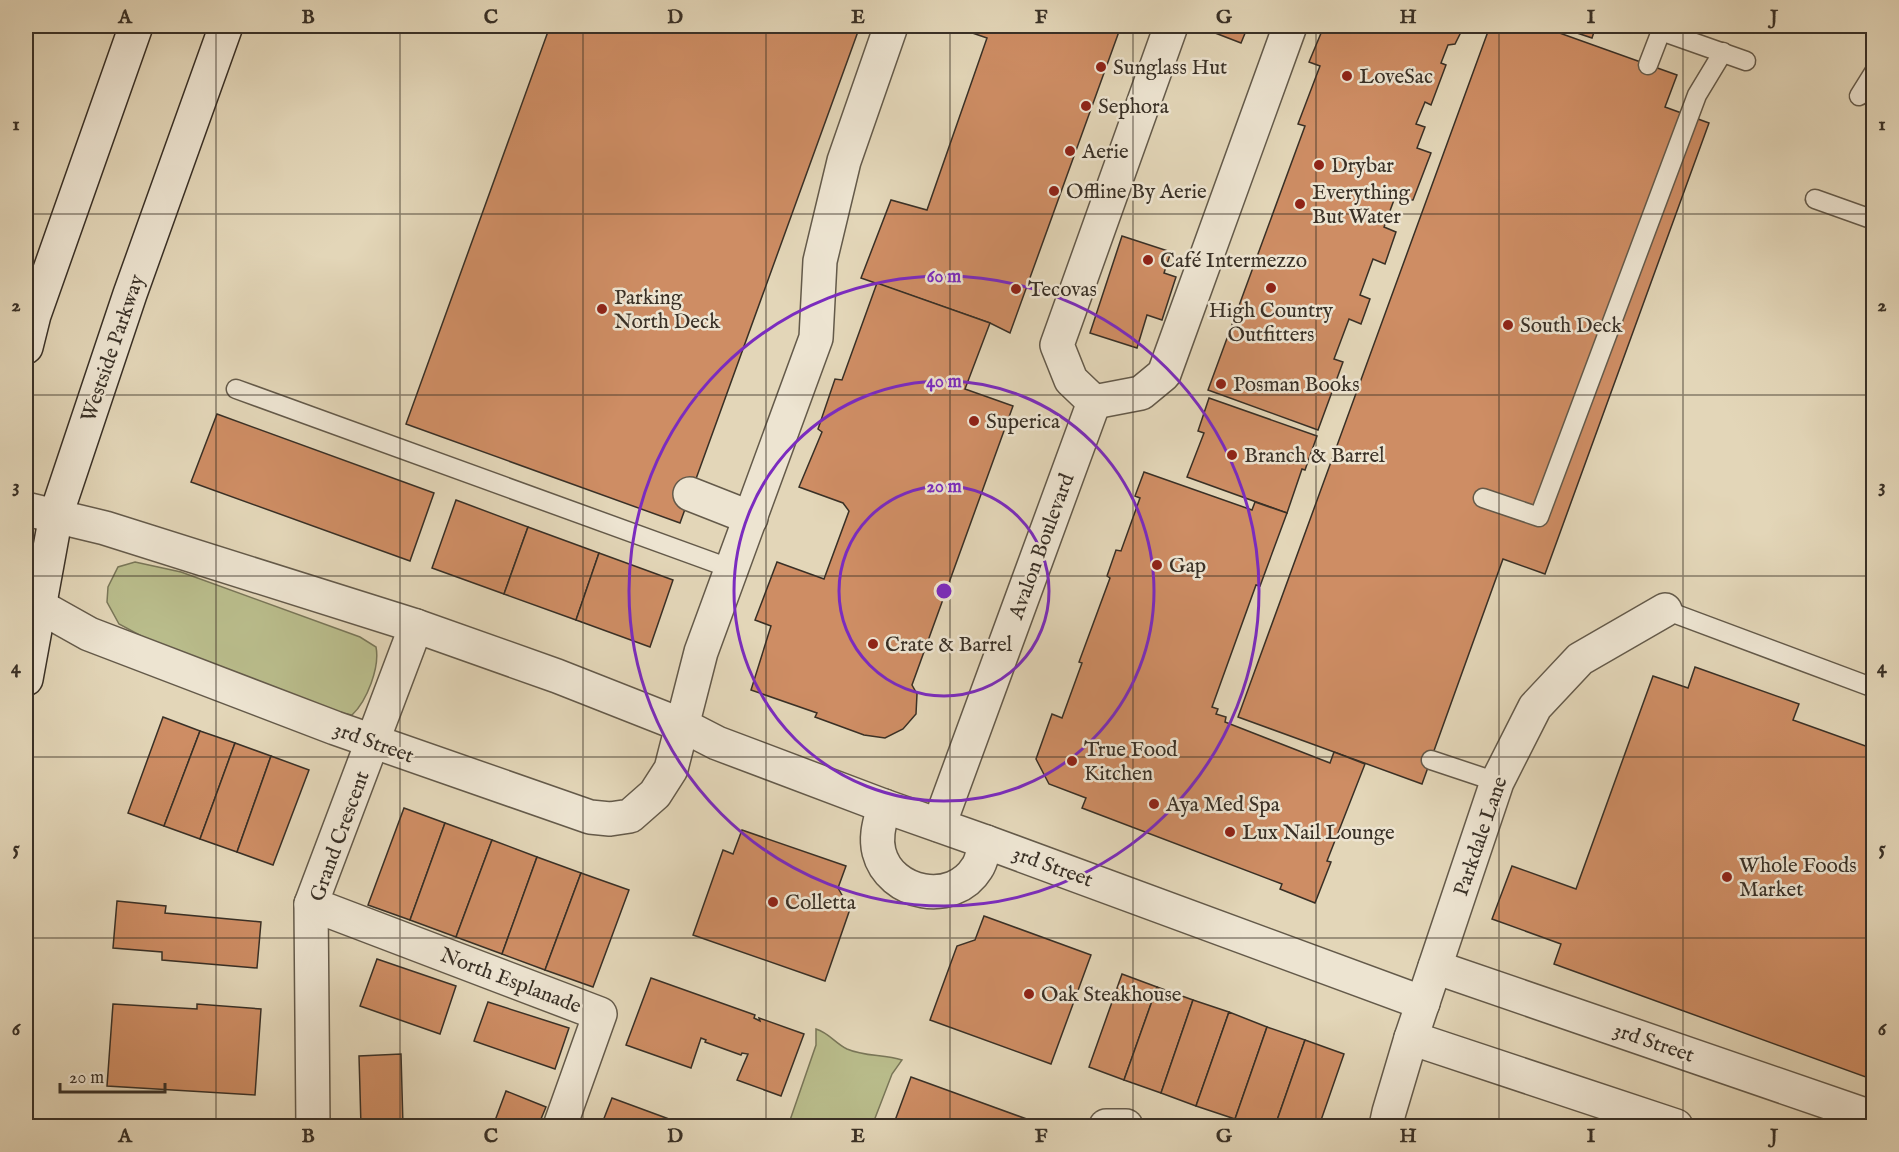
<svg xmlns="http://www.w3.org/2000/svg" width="1899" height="1152" viewBox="0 0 1899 1152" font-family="'IM FELL English',serif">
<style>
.green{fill:#b9bc8b;stroke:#797658;stroke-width:1.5}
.building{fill:#ce8d64;stroke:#393026;stroke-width:1.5}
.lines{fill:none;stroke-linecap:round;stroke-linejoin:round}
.service-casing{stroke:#645a4a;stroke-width:21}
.minor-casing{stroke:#645a4a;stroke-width:36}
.secondary-casing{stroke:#393026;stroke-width:36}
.service{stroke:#ede4d1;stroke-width:18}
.minor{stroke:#ede4d1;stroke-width:33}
.secondary{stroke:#ede4d1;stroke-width:33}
.grid{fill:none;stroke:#393026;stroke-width:1.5;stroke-opacity:0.55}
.ring{fill:none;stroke:#7b2cbf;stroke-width:3}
.poi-dot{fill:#8f2418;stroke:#ede4d1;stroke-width:2}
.labels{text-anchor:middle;stroke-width:5;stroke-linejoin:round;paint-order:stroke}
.poi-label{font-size:21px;fill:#393026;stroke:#ede4d1;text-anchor:start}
.street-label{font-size:21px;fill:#393026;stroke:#ede4d1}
.centre{fill:#7b2cbf;stroke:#ede4d1;stroke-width:3}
.ring-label{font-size:18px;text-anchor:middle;font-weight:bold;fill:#7b2cbf;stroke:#ede4d1;stroke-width:5;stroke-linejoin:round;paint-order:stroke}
.neatline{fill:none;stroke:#393026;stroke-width:2}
.grid-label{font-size:20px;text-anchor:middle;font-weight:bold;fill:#393026}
</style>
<rect width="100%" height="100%" fill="#e3d6b8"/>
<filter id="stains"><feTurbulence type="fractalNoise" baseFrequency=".00333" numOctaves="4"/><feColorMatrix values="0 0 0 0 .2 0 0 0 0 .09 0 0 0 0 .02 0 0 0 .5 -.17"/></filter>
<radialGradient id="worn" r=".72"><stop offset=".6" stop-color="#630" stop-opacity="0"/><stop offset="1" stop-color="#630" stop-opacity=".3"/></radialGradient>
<g class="green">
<path d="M135,562L181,572L360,637L376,647C380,667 367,701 352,715L331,711L171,652L119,624L107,602L108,587L118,567Z"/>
<path d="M816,1029C829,1033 835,1043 847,1049C865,1057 884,1054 902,1060L892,1074L872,1126H788L816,1045Z"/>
</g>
<g class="building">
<polygon points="550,26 860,26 680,523 406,424"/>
<polygon points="952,26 1121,26 1010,333 990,323 861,278 891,200 927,210 987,38"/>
<polygon points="1212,26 1248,26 1241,43 1210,31"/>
<polygon points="1324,26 1464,26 1455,44 1448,45 1441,63 1446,65 1431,105 1425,102 1416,124 1425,127 1417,148 1431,153 1413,200 1394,200 1384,227 1396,232 1385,264 1373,259 1360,295 1370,299 1361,324 1349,319 1334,359 1343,362 1318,430 1208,390 1305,126 1298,124 1320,66 1309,62"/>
<polygon points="1490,26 1540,26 1677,75 1665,107 1709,123 1545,574 1503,559 1422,784 1238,717"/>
<polygon points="1556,26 1596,26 1592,38"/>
<polygon points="1122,236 1171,252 1164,273 1176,277 1162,320 1147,315 1137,348 1090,333"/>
<polygon points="877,283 990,323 965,389 1013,406 912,685 917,694 916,714 903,729 885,738 864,735 815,717 817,713 751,690 771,626 755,620 777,562 824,579 849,511 843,503 799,487 822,432 818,429 835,379 842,380"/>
<polygon points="1209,398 1317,436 1305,470 1302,469 1287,513 1187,477 1204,433 1198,431"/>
<polygon points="217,414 434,493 410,561 191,482"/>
<polygon points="1144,472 1252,510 1255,502 1287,513 1260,586 1256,585 1212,707 1218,709 1216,714 1226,717 1225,722 1330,763 1334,752 1365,764 1327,861 1331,862 1315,903 1280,889 1282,884 1082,808 1086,798 1049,784 1036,759 1052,714 1062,718 1082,663 1079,662 1110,578 1107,576 1116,550 1121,551 1140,498 1135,496"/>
<polygon points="456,500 528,527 504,594 432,568"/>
<polygon points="528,527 599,553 576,620 504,594"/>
<polygon points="599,553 673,580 650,647 576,620"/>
<polygon points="1695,667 1799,704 1793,720 1874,749 1874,1080 1554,964 1561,944 1492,919 1512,866 1576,889 1653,676 1688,688"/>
<polygon points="163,717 200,731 164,826 128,813"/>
<polygon points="200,731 235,743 200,839 164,826"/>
<polygon points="235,743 271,756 237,852 200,839"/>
<polygon points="271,756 309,770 273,865 237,852"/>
<polygon points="404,808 445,823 410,920 368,905"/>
<polygon points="445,823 492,840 456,937 410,920"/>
<polygon points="742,830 846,866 838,888 850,909 825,981 693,935 723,850 733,854"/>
<polygon points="492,840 537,857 502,954 456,937"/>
<polygon points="537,857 581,873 545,970 502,954"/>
<polygon points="581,873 629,890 593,987 545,970"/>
<polygon points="117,901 166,906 165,913 261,922 257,968 162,960 162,952 113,948"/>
<polygon points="984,916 1091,955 1051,1064 930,1020 957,946 975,940"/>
<polygon points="377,959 456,986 440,1034 360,1006"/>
<polygon points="1122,974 1157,987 1124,1080 1089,1067"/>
<polygon points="651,978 755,1015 754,1018 760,1021 759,1018 804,1034 781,1096 737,1080 748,1054 742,1053 741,1055 705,1042 706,1040 701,1038 691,1068 626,1045"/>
<polygon points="1157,987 1193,1000 1161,1093 1124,1080"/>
<polygon points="1193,1000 1229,1012 1196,1106 1161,1093"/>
<polygon points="488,1002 569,1028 555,1069 474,1041"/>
<polygon points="113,1004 197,1009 197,1004 261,1009 255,1095 107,1086"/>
<polygon points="1229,1012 1267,1027 1235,1119 1196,1106"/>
<polygon points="1267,1027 1305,1040 1275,1126 1255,1126 1235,1119"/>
<polygon points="1305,1040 1344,1054 1319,1126 1275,1126"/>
<polygon points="401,1054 403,1126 361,1126 359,1056"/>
<polygon points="911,1077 1046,1126 893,1126"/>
<polygon points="506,1091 546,1107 538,1126 493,1126"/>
<polygon points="612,1098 688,1126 601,1126"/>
</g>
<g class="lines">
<g class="service-casing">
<g id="service">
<polyline points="1661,31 1746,61"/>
<polyline points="1648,65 1663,26"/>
<polyline points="1859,96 1874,72"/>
<polyline points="1815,199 1874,220"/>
<polyline points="236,389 732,569"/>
<polyline points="1483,498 1539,517 1697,95 1723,52"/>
<polyline points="1665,610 1874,688"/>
<polyline points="1431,760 1497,782"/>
</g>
</g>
<g class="minor-casing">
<g id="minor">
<polyline points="1094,402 1141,393 1164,374 1290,26"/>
<polyline points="1094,402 1071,380 1057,345 1171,26"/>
<polyline points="690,494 751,518"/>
<polyline points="26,509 105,528 416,626 557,676 684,726 717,743 884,806 986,842 1423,1003"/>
<polyline points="26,601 39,606 89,634 335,728 590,817 610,819 630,816 655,794 671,769 701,652 816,338 820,261 844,161 891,26"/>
<path d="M884,806C880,822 875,836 879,852C890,895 953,907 977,868C982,861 983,850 986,842"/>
<polyline points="939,825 1094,402"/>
<polyline points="311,904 600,1014 560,1126"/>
<polyline points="1435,967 1874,1118"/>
<polyline points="1411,1038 1676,1126"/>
<polyline points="313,1126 311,904 416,626"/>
<polyline points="1106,1126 1126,1126"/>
<polyline points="1386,1126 1389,1112 1411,1038 1497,782 1535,707 1580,659 1665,610"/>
</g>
</g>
<g class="secondary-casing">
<g id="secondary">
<polyline points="26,347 34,315 136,26"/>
<polyline points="26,679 56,515 130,294 226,26"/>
</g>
</g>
<use href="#service" class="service"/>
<use href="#minor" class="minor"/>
<use href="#secondary" class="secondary"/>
</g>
<path class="grid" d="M216,26V1126M400,26V1126M583,26V1126M766,26V1126M950,26V1126M1133,26V1126M1316,26V1126M1499,26V1126M1683,26V1126M26,214H1874M26,395H1874M26,576H1874M26,757H1874M26,938H1874"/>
<g class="ring">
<circle cx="944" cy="591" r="105"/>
<circle cx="944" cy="591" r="210"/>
<circle cx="944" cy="591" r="315"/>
</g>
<g class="poi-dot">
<circle cx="1101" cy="67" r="6"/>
<circle cx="1347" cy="76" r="6"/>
<circle cx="1086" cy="106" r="6"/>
<circle cx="1070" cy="151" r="6"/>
<circle cx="1319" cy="165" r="6"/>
<circle cx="1054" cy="191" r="6"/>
<circle cx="1300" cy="204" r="6"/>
<circle cx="1148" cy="260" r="6"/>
<circle cx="1271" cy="288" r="6"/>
<circle cx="1016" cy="289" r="6"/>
<circle cx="602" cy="309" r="6"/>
<circle cx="1508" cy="325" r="6"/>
<circle cx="1221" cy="384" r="6"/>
<circle cx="974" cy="421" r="6"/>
<circle cx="1232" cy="455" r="6"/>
<circle cx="1157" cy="565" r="6"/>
<circle cx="873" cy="644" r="6"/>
<circle cx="1072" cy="761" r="6"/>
<circle cx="1154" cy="804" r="6"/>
<circle cx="1230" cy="832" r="6"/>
<circle cx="1727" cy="877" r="6"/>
<circle cx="773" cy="902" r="6"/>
<circle cx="1029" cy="994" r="6"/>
</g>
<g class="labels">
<g class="poi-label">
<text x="1113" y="74">Sunglass Hut</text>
<text x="1359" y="83">LoveSac</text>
<text x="1098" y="113">Sephora</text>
<text x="1082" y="158">Aerie</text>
<text x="1331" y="172">Drybar</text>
<text x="1066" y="198">Offline By Aerie</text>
<text x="1312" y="199">Everything<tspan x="1312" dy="24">But Water</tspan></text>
<text x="1160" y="267">Café Intermezzo</text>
<text x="1028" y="296">Tecovas</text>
<text x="614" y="304">Parking<tspan x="614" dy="24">North Deck</tspan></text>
<text x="1271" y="317" text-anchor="middle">High Country<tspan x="1271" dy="24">Outfitters</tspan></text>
<text x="1520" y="332">South Deck</text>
<text x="1233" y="391">Posman Books</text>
<text x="986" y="428">Superica</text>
<text x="1244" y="462">Branch &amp; Barrel</text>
<text x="1169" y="572">Gap</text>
<text x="885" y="651">Crate &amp; Barrel</text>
<text x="1084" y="756">True Food<tspan x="1084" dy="24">Kitchen</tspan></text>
<text x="1166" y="811">Aya Med Spa</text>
<text x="1242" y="839">Lux Nail Lounge</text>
<text x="1739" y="872">Whole Foods<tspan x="1739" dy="24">Market</tspan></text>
<text x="785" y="909">Colletta</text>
<text x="1041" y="1001">Oak Steakhouse</text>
</g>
<g class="street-label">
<text transform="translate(112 348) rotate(-71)" y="7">Westside Parkway</text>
<text transform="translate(1041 546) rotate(-70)" y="7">Avalon Boulevard</text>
<text transform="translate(374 742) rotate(20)" y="7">3rd Street</text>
<text transform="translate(339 836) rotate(-70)" y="7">Grand Crescent</text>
<text transform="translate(1480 836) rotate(-71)" y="7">Parkdale Lane</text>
<text transform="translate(1053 866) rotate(20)" y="7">3rd Street</text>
<text transform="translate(511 980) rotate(21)" y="7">North Esplanade</text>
<text transform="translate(1654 1042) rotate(19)" y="7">3rd Street</text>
</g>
</g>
<circle cx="944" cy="591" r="9" class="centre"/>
<g class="ring-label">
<text x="944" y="282">60 m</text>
<text x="944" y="387">40 m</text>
<text x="944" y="492">20 m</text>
</g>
<rect width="1899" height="1152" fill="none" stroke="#e3d6b8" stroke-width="66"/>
<path d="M60 1083v9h105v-9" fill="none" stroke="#393026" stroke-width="3"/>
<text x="69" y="1083" font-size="18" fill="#393026" stroke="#ede4d1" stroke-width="4.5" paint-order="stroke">20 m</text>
<rect x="33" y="33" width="1833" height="1086" class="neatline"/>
<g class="grid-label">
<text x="125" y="23">A</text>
<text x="308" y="23">B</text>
<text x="491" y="23">C</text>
<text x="675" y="23">D</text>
<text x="858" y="23">E</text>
<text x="1041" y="23">F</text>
<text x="1224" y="23">G</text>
<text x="1408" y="23">H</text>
<text x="1591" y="23">I</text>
<text x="1774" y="23">J</text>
<text x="16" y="130">1</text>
<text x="1882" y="130">1</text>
<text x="16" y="311">2</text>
<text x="1882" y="311">2</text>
<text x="16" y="492">3</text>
<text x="1882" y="492">3</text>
<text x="16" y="673">4</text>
<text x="1882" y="673">4</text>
<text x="16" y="854">5</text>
<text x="1882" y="854">5</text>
<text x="16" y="1035">6</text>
<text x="1882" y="1035">6</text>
<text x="125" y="1142">A</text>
<text x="308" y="1142">B</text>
<text x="491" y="1142">C</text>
<text x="675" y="1142">D</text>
<text x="858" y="1142">E</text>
<text x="1041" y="1142">F</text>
<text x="1224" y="1142">G</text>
<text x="1408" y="1142">H</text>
<text x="1591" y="1142">I</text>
<text x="1774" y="1142">J</text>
</g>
<rect width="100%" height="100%" filter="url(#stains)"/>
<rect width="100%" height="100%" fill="url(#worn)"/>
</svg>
